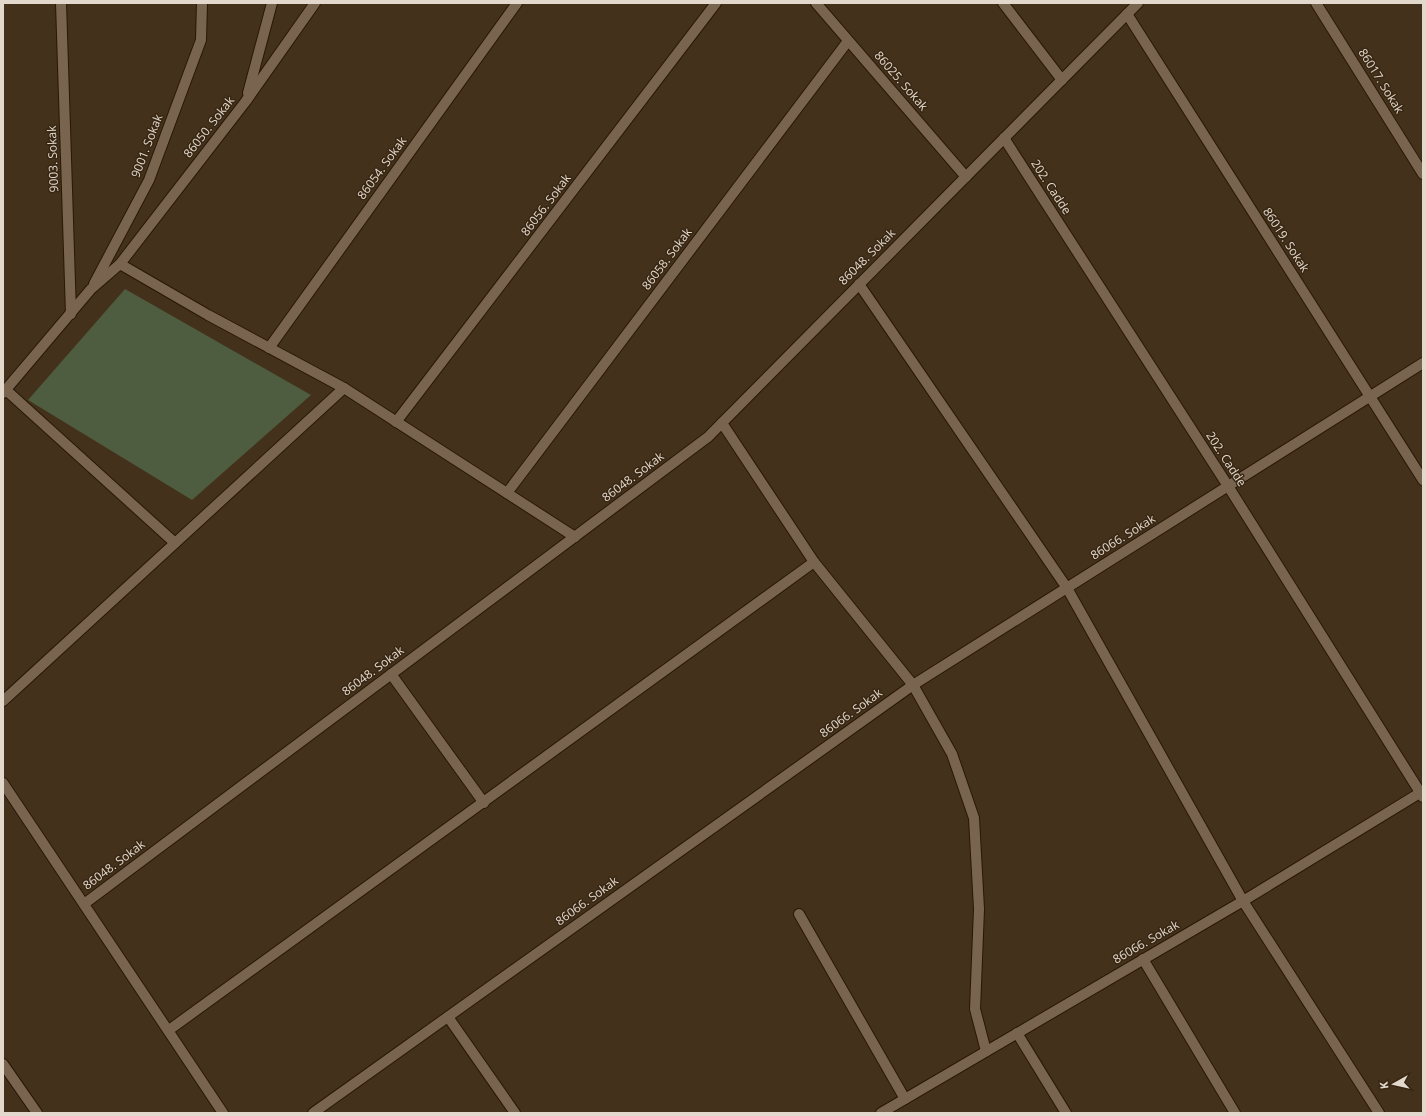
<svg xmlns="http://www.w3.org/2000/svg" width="1426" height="1116" viewBox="0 0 1426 1116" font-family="'Open Sans',sans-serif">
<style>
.green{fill:#4e5c3f}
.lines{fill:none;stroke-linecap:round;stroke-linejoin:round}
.street-casing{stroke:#291805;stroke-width:12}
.secondary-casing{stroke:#291805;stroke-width:12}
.street{stroke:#79654f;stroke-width:10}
.secondary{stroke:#79654f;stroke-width:10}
.labels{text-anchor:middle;stroke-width:3;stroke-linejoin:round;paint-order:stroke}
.street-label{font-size:12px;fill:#e3d8cc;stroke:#382713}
</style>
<rect width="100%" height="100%" fill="#43311c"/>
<polygon class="green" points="125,289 311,395 192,500 28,400"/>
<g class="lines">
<g class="street-casing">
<g id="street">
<polyline points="61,3 71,314"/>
<polyline points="816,3 966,177"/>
<polyline points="1003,3 1062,80"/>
<polyline points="1316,3 1423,174"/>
<polyline points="1127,14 1423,480"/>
<polyline points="248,93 272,3"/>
<polyline points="120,264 246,101 315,3"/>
<polyline points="94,284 149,180 201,40 202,3"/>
<polyline points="859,284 1067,588 1243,901 1379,1113"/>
<polyline points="269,348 517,3"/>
<polyline points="6,390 175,543"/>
<polyline points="3,393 91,289 120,264 208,315 344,388 575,537"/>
<polyline points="396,422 716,3"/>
<polyline points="722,423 814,562 913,685 952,754 974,818 979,909 975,1009 986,1051"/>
<polyline points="507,493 848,41"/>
<polyline points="391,674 484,803"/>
<polyline points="3,701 344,388"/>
<polyline points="3,783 223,1113"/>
<polyline points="84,904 708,437 1138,3"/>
<polyline points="799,914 905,1099"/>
<polyline points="1143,959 1235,1113"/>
<polyline points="448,1017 515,1113"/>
<polyline points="169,1030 814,562"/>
<polyline points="1017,1033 1066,1113"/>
<polyline points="313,1113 913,685 1423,363"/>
<polyline points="881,1113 1243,901 1423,791"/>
</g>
</g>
<g class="secondary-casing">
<g id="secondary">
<polyline points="1004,138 1228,486 1423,797"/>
<polyline points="3,1064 37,1113"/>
</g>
</g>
<use href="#street" class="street"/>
<use href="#secondary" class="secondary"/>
</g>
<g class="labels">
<g class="street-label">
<text transform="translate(901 81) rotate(49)" y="4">86025. Sokak</text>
<text transform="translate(1381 81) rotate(58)" y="4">86017. Sokak</text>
<text transform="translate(209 127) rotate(-52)" y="4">86050. Sokak</text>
<text transform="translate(147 146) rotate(-69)" y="4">9001. Sokak</text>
<text transform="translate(53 159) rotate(-92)" y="4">9003. Sokak</text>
<text transform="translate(382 168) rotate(-54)" y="4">86054. Sokak</text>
<text transform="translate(1051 187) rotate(57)" y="4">202. Cadde</text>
<text transform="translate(546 205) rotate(-53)" y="4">86056. Sokak</text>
<text transform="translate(1286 240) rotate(57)" y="4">86019. Sokak</text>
<text transform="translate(867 257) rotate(-45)" y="4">86048. Sokak</text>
<text transform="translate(667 259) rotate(-53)" y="4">86058. Sokak</text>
<text transform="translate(1226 459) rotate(57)" y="4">202. Cadde</text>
<text transform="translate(633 477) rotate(-37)" y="4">86048. Sokak</text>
<text transform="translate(1123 537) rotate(-32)" y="4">86066. Sokak</text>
<text transform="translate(373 671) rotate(-37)" y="4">86048. Sokak</text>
<text transform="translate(851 713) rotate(-36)" y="4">86066. Sokak</text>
<text transform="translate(114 865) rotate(-37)" y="4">86048. Sokak</text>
<text transform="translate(587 901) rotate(-36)" y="4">86066. Sokak</text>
<text transform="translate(1146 942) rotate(-30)" y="4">86066. Sokak</text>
</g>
</g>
<rect width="1426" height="1116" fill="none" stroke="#e3d8cc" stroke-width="8"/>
<g transform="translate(1394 1084) rotate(262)" stroke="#382713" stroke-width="3" paint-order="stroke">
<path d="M0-3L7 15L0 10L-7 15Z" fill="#e3d8cc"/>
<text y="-6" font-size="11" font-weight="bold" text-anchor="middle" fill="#e3d8cc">K</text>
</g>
</svg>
